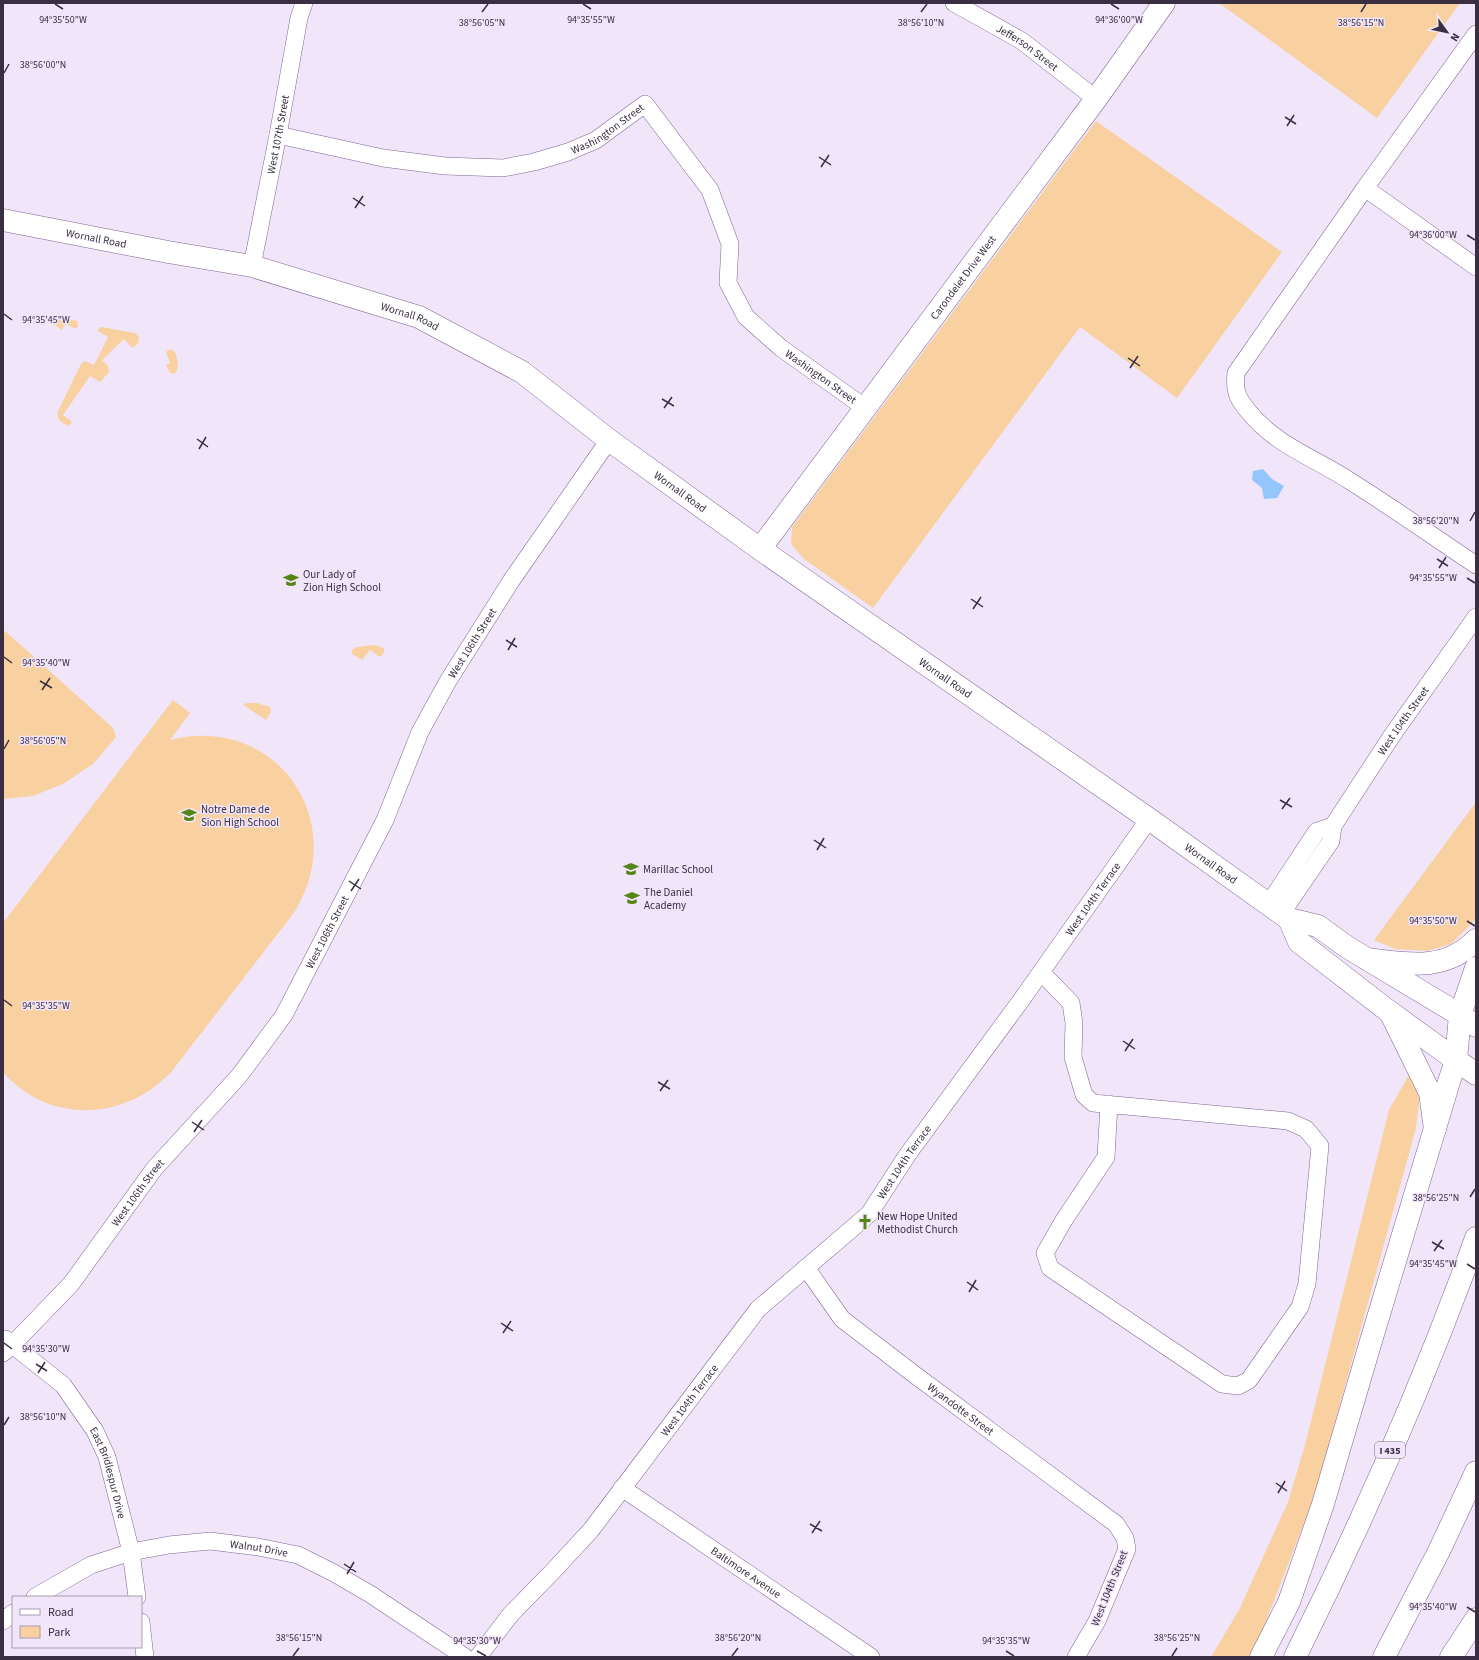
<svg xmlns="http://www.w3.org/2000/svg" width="1479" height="1660" viewBox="0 0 1479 1660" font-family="'Source Sans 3',sans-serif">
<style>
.green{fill:#f9d1a1}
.water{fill:#93c6fd}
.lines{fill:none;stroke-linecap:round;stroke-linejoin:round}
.minor-casing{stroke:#7f6492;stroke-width:18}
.tertiary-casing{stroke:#7f6492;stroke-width:23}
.secondary-casing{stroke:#7f6492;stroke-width:23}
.primary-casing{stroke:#7f6492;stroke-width:23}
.motorway-casing{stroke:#7f6492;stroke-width:23}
.minor{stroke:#fff;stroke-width:17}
.tertiary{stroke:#fff;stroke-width:22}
.secondary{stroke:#fff;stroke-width:22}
.primary{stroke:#fff;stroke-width:22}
.motorway{stroke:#fff;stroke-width:22}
.ticks{fill:none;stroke:#3a2e42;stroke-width:1.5}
.labels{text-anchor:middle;stroke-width:3;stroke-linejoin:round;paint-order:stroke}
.shield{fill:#f1e5fa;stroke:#716579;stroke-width:1}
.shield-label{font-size:10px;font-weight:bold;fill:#3a2e42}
.street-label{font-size:11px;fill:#3a2e42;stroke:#f1e5fa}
.poi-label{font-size:11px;fill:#3a2e42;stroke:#f1e5fa;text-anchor:start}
.ticks-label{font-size:10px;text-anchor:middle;fill:#3a2e42;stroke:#f1e5fa;stroke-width:3;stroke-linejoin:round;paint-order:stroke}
</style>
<rect width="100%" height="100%" fill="#f1e5fa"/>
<g class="green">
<polygon points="1219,3 1460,3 1377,118"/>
<polygon points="1096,121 1282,252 1177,398 1080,327 873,608 804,559 791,544 792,527"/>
<polygon points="59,317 77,321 78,325 77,328 74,328 65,324 62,330 52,323 55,319"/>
<path d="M101,327L135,333L139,337L138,343L134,347H131L124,339L102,360L108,366L109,372L100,382L90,376L63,415L72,422L69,426C62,423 56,419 58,411L81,364L85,361L94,365L108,337L98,331V329Z"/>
<path d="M170,349L175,352C177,359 181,369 174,374L170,373L166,365L170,363L166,352Z"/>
<polygon points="5,631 113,728 116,737 93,764 63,784 33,796 3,799 3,632"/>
<polygon points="375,645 384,648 384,652 382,656 378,656 370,650 362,660 352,654 352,650 356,647"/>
<path d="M173,700L190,713L170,740C277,713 352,823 293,914L172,1071C126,1121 49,1125 3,1072V923Z"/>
<polygon points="247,703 257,703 270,707 271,712 266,720 243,705"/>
<polygon points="1476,802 1476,916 1473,922 1451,944 1427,951 1395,949 1374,940"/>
<polygon points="1410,1073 1420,1095 1416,1128 1315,1495 1252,1657 1211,1657 1239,1610 1288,1502 1305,1445 1389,1110"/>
</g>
<polygon class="water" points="1263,469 1272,479 1284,486 1277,498 1264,499 1262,488 1252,480 1253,471"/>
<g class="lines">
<g class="minor-casing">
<g id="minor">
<path id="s1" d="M954,3L1022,41L1096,99"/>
<polyline points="1476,34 1365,188 1476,267"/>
<path id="s2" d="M278,135L383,158L445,166L503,168L534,162L568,152L596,140L645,104L710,190L730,244L728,283L746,317L781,348L864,407"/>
<path d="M1365,188L1236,373C1234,390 1237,398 1248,411C1275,445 1315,458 1350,481C1393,508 1434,537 1476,565"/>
<path id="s3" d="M252,266L278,135L299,18L304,3"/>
<polyline points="1268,905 1317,831 1333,826"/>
<path id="s4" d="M1281,914L1331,841L1333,826L1391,737L1476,617"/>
<polyline points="1041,972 1071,1003 1074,1023 1073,1057 1084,1095 1093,1103 1288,1121 1306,1129 1320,1146 1307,1284 1300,1307 1249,1380 1238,1386 1222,1384 1050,1268 1045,1253 1064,1220 1106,1157 1109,1104"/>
<path id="s5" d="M807,1269L842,1319L915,1375L1116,1524L1125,1538L1127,1549L1097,1621L1076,1657"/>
<path id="s6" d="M5,1339L63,1385L95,1431L107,1457L131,1552L137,1597"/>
<path id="s7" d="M3,1353L13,1344L71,1284L154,1169L239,1076L284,1015L385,820L420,732L448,681L511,581L609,440"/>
<path id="s8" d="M622,1488L871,1657"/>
<path id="s9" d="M35,1597L91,1565L131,1552L169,1545L210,1541L258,1547L298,1555L334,1573L370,1594L465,1657"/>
<polyline points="3,1621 13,1613"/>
<polyline points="141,1622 145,1657"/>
<path id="s10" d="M478,1657L511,1614L554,1570L591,1530L758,1309L869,1214L908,1154L1022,999L1149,819"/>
</g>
</g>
<g class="tertiary-casing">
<g id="tertiary">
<path id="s11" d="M760,549L1096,99L1164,3"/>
</g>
</g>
<g class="secondary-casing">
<g id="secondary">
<path id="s12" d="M3,220L168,252L252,266L419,317L522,372L609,440L760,549L1149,819L1289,919L1318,926L1347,947L1460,1015"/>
<polyline points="1289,919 1299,942 1387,1010 1456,1060"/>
<polyline points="1392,1016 1430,1093 1435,1129"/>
</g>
</g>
<g class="primary-casing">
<g id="primary">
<polyline points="1460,1015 1476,1026"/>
<polyline points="1456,1060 1476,1074"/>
</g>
</g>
<g class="motorway-casing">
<g id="motorway">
<path d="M1367,959C1407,964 1445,972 1476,940"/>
<polyline points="1261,1657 1289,1602 1323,1504 1371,1341 1448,1085 1456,1060 1460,1015 1476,968"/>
<path d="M1295,1657C1363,1521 1424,1381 1476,1238"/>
<polyline points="1384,1657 1439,1551 1476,1472"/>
<polyline points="1451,1657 1476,1619"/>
</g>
</g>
<use href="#minor" class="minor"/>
<use href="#tertiary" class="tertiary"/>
<use href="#secondary" class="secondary"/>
<use href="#primary" class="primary"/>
<use href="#motorway" class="motorway"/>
</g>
<path class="ticks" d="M55,4L63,9M583,4L591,9M1111,4L1119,9M482,12L488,4M921,12L927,4M1361,12L1366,4M4,73L9,64M1285,117L1296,124M1287,126L1294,115M819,157L831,165M821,167L829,155M353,198L365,206M355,208L363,196M1467,235L1475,240M4,314L12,320M1128,358L1140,366M1130,368L1138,356M662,399L674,406M664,408L672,397M197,439L208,447M199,449L206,437M1470,521L1475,512M1437,559L1448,566M1439,568L1446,557M1467,578L1475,583M971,599L983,607M973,609L981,597M506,640L517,647M508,650L515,638M4,657L12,663M40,681L52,688M42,690L50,678M4,749L9,740M1280,800L1292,807M1282,809L1290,798M814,840L826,848M817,850L824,838M349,881L361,889M351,891L359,879M1467,921L1475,926M4,1000L12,1006M1123,1041L1135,1049M1125,1051L1133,1039M658,1082L670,1089M660,1091L668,1080M192,1122L204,1130M194,1132L202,1120M1470,1197L1475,1189M1432,1242L1444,1249M1434,1251L1442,1240M1467,1264L1475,1269M967,1282L978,1290M969,1292L976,1280M501,1323L513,1331M503,1333L511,1321M4,1343L12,1349M36,1364L47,1371M38,1373L45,1362M4,1425L9,1417M1276,1483L1287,1491M1278,1493L1285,1481M810,1524L822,1531M812,1533L820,1521M344,1564L356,1572M347,1574L354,1562M1467,1607L1475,1612M477,1651L486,1656M1006,1651L1014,1656M293,1656L299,1648M732,1656L738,1648M1172,1656L1177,1648"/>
<defs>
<g id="school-bare" transform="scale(1.2)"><path d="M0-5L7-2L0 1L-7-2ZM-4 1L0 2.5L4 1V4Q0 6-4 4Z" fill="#568516" stroke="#f1e5fa" stroke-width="2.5" paint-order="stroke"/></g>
<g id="church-bare" transform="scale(1.2)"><path d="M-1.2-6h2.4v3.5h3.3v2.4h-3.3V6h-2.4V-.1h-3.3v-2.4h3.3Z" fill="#568516" stroke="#f1e5fa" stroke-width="2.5" paint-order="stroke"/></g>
</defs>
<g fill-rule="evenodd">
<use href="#school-bare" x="291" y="580"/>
<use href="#school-bare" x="189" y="815"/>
<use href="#school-bare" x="631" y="869"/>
<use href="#school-bare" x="632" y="898"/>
<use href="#church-bare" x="865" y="1222"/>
</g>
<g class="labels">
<rect class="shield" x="1375" y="1442" width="30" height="16" rx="3"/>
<g class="shield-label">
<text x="1390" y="1454">I 435</text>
</g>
<g class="street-label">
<text dy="4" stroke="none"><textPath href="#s1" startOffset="86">Jefferson Street</textPath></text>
<text dy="4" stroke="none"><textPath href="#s2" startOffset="341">Washington Street</textPath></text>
<text dy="4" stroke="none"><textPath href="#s3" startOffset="134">West 107th Street</textPath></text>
<text dy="4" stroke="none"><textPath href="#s12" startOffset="95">Wornall Road</textPath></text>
<text dy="4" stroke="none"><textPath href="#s11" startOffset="339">Carondelet Drive West</textPath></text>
<text dy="4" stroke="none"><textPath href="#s12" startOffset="419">Wornall Road</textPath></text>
<text dy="4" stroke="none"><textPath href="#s2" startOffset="725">Washington Street</textPath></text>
<text dy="4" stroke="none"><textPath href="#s12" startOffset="743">Wornall Road</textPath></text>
<text dy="4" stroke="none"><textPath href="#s7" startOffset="858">West 106th Street</textPath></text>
<text dy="4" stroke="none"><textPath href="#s12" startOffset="1067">Wornall Road</textPath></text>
<text dy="4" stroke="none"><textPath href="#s4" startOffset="230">West 104th Street</textPath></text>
<text dy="4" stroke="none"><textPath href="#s12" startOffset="1391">Wornall Road</textPath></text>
<text dy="4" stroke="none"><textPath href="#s10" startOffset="980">West 104th Terrace</textPath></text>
<text dy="4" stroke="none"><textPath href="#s7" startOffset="534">West 106th Street</textPath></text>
<text dy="4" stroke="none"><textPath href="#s10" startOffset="656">West 104th Terrace</textPath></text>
<text dy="4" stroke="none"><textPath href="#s7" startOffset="210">West 106th Street</textPath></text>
<text dy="4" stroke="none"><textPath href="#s10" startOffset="333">West 104th Terrace</textPath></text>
<text dy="4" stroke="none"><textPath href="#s5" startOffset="210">Wyandotte Street</textPath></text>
<text dy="4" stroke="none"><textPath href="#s6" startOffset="174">East Bridlespur Drive</textPath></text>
<text dy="4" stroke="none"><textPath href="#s9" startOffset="236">Walnut Drive</textPath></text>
<text dy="4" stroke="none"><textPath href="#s8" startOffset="150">Baltimore Avenue</textPath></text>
<text transform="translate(1109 1588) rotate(-68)" y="4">West 104th Street</text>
</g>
<g class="poi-label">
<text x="303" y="578">Our Lady of<tspan x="303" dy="13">Zion High School</tspan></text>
<text x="201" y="813">Notre Dame de<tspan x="201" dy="13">Sion High School</tspan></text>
<text x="643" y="873">Marillac School</text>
<text x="644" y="896">The Daniel<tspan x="644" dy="13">Academy</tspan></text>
<text x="877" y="1220">New Hope United<tspan x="877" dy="13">Methodist Church</tspan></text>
</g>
</g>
<g class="ticks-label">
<text x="591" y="23">94°35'55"W</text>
<text x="1119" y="23">94°36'00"W</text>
<text x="63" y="23">94°35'50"W</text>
<text x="482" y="26">38°56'05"N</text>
<text x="1361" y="26">38°56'15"N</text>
<text x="921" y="26">38°56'10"N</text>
<text x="43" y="68">38°56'00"N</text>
<text x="1433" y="238">94°36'00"W</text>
<text x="46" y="323">94°35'45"W</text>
<text x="1436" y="524">38°56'20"N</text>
<text x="1433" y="581">94°35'55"W</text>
<text x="46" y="666">94°35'40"W</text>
<text x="43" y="744">38°56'05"N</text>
<text x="1433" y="924">94°35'50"W</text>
<text x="46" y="1009">94°35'35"W</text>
<text x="1436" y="1201">38°56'25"N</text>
<text x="1433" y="1267">94°35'45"W</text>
<text x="46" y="1352">94°35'30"W</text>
<text x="43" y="1420">38°56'10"N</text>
<text x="1433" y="1610">94°35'40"W</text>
<text x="299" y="1641">38°56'15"N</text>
<text x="738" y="1641">38°56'20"N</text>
<text x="1177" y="1641">38°56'25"N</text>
<text x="477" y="1644">94°35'30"W</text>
<text x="1006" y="1644">94°35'35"W</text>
</g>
<rect width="1479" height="1660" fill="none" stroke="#3a2e42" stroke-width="8"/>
<rect x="12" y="1596" width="130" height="52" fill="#f1e5fa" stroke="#a89cb0"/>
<rect x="20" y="1609" width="20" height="6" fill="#ffffff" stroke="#a89cb0"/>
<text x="48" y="1616" font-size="12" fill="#3a2e42">Road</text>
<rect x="20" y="1626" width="20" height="12" fill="#f9d1a1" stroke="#a89cb0"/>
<text x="48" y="1636" font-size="12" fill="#3a2e42">Park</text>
<g transform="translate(1447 32) rotate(123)" stroke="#f1e5fa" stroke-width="3" paint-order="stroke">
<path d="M0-3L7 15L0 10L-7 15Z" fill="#3a2e42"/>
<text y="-6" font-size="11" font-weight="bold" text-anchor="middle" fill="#3a2e42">N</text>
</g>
</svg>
